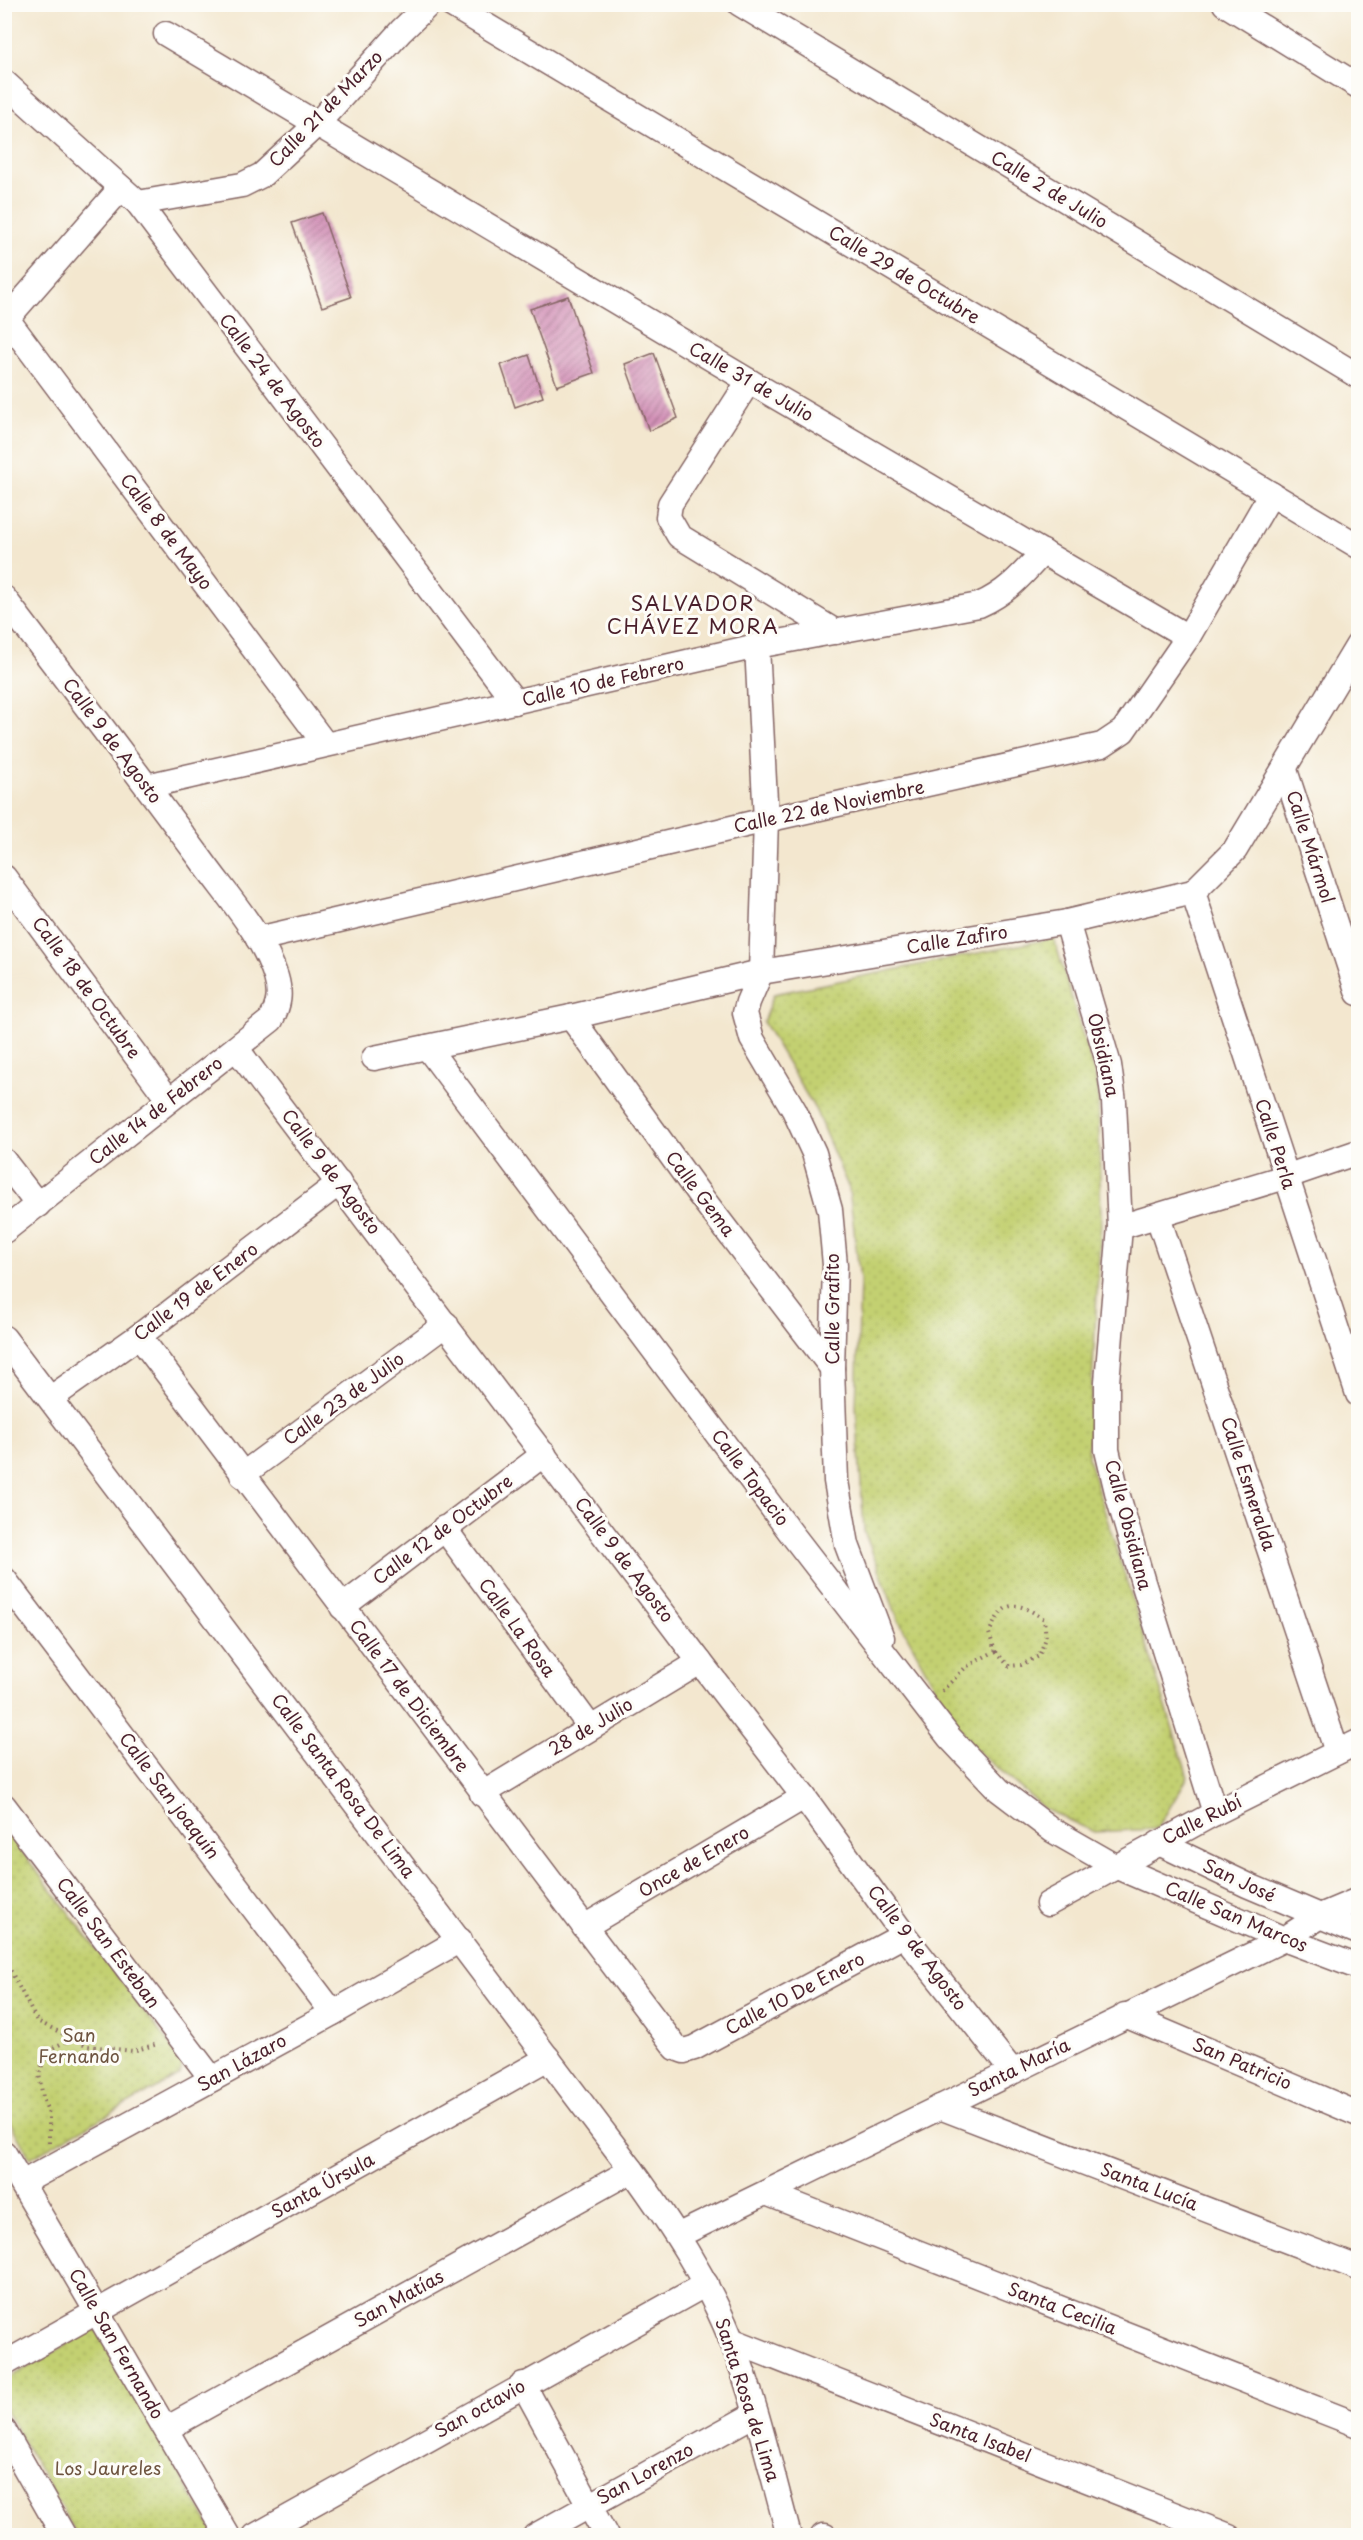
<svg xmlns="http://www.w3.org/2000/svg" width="1363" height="2540" viewBox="0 0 1363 2540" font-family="'Playpen Sans',sans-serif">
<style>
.park{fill:url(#park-dots);stroke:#86784e;stroke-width:1.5}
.building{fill:url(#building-hatch)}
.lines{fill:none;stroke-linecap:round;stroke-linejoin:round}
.minor-casing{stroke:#856564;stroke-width:27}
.path{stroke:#856564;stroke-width:4;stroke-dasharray:1.5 4.5;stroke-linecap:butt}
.minor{stroke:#fff;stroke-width:24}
.labels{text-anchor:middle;stroke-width:6;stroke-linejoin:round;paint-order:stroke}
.street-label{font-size:18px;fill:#4a1f2b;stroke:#fdfcf7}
.park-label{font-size:18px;fill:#6e5440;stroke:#fdfcf7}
.neighbourhood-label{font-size:20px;letter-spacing:1.5px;fill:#4a1f2b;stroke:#fdfcf7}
</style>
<defs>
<pattern id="park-dots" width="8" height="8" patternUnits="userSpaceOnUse" patternTransform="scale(1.5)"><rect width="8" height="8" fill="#c3d071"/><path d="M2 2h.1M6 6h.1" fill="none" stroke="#a9b262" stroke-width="1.8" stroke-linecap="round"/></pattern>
<pattern id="building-hatch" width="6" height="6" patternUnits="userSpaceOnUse" patternTransform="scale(1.5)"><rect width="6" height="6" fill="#d392b8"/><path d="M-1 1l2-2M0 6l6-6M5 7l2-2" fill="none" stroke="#ad7796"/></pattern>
</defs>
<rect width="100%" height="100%" fill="#fdfcf7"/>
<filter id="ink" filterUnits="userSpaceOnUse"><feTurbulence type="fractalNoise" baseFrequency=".0167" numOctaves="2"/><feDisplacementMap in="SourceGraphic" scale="12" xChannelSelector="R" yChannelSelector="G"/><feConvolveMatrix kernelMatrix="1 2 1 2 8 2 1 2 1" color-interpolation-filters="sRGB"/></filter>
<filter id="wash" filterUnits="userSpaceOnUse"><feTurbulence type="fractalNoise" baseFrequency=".008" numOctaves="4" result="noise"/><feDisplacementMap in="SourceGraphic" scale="24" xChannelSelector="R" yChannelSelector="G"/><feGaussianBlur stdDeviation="1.35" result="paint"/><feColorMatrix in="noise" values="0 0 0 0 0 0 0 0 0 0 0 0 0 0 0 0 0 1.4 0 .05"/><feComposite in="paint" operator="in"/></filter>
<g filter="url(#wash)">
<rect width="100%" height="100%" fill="#f3e7cf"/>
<g class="park">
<polygon points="1054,938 1098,1087 1101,1220 1088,1458 1188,1777 1157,1829 1094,1832 1045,1809 971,1746 939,1694 898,1619 864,1531 856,1408 860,1280 849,1189 815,1109 763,1022 774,994"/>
<polygon points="4,1828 183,2062 180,2075 30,2158 5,2114"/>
<polygon points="95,2328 215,2535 77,2535 5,2409 4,2381"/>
</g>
<g id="blocks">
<g class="building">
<polygon points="322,213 351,297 322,307 292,223"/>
<polygon points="568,296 594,373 557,386 530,309"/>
<polygon points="654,353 678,418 649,431 625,364"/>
<polygon points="529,355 543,397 515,407 501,365"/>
</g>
</g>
</g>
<g filter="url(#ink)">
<use href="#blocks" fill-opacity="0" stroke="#856564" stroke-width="1.5"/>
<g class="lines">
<g class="minor-casing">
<g id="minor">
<polyline points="450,4 1358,546"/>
<polyline points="740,4 1358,376"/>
<polyline points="1225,4 1358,86"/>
<polyline points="166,34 749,381 1188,637"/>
<polyline points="4,82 138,203 515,702"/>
<polyline points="138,203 242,185 262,175 317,124 401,31 429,4"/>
<polyline points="7,319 325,744"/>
<polyline points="4,322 121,188"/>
<polyline points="749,381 670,504 668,517 679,536 836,632"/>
<path d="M4,598C70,685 136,771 200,858C226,895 262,933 276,977C281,994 279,1005 271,1020L4,1231"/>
<polyline points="757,646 766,820 761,972 748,1002 745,1013 752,1039 794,1110 814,1153 830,1210 835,1265 832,1368 836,1481 847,1545 882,1638"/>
<polyline points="1285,770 1358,993"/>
<path d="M147,786L757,646L979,605C1007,593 1023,574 1043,552"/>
<polyline points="4,877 168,1099"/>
<polyline points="1193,892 1358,1394"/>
<polyline points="1067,922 1109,1065 1114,1102 1120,1227 1107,1382 1107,1450 1118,1496 1142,1579 1215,1813"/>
<polyline points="258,939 766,820 1102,745 1123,731 1188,637 1271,494"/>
<polyline points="571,1017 699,1194 832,1368"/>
<polyline points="427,1047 791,1533 949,1737 999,1790 1052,1830 1115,1866 1284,1939 1358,1967"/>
<polyline points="236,1048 700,1662 804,1797 904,1935 1012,2071"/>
<polyline points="374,1058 571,1017 761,972 1067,922 1193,892 1235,850 1358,645"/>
<polyline points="4,1161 38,1205"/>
<polyline points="1158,1217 1337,1752"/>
<polyline points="1120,1227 1285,1177 1358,1152"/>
<polyline points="139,1336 676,2048 684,2051 694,2048 904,1935"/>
<path d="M4,1338L632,2170C671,2224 706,2277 731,2339C756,2402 771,2470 789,2536"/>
<polyline points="51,1398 139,1336 339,1183"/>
<polyline points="242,1475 446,1324"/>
<polyline points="444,1528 590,1727"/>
<polyline points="4,1579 333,2013"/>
<polyline points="342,1607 544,1454"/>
<polyline points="482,1794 700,1662"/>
<polyline points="4,1806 212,2079"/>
<polyline points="1159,1843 1247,1885 1358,1932"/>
<polyline points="1048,1904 1215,1813 1358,1742"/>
<polyline points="584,1927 804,1797"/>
<polyline points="1125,2015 1358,2114"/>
<polyline points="940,2107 1358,2268"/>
<polyline points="4,2153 228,2536"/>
<polyline points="22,2183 333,2013 460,1940"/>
<polyline points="766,2193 1358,2425"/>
<polyline points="679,2235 1284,1939 1320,1916 1358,1900"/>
<polyline points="731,2340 1229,2536"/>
<polyline points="4,2364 548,2058"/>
<polyline points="523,2384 606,2536"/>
<polyline points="166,2429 632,2170"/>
<polyline points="4,2431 64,2536"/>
<polyline points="255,2536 706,2284"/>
<polyline points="535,2536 755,2414"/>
<polyline points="823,2536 825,2536"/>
</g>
</g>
<g class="path">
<path d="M942,1691L966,1667L995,1651L989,1633C1004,1600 1014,1599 1044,1619L1046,1638L1039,1656L1021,1665L1009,1666L995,1651"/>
<polyline points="4,1948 5,1960"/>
<polyline points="5,1960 37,2021 88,2046 133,2051 158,2044"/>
<polyline points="49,2143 49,2114 43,2098 39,2074 47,2051 70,2039"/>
</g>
<use href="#minor" class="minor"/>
</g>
</g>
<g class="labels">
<g class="street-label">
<text transform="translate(326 109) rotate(-46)" y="6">Calle 21 de Marzo</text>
<text transform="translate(1049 190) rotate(31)" y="6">Calle 2 de Julio</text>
<text transform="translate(904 275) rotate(31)" y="6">Calle 29 de Octubre</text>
<text transform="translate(272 381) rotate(53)" y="6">Calle 24 de Agosto</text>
<text transform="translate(751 382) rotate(30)" y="6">Calle 31 de Julio</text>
<text transform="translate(166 532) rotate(53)" y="6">Calle 8 de Mayo</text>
<text transform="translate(603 682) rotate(-13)" y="6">Calle 10 de Febrero</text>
<text transform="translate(112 741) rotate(53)" y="6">Calle 9 de Agosto</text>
<text transform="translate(829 807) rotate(-12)" y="6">Calle 22 de Noviembre</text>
<text transform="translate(1310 847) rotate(72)" y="6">Calle Mármol</text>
<text transform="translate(957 940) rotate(-9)" y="6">Calle Zafiro</text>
<text transform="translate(86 988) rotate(54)" y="6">Calle 18 de Octubre</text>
<text transform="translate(1103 1055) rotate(77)" y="6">Obsidiana</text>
<text transform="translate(156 1111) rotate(-38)" y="6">Calle 14 de Febrero</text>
<text transform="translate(1275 1144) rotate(72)" y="6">Calle Perla</text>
<text transform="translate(331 1172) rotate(53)" y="6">Calle 9 de Agosto</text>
<text transform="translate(700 1194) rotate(53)" y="6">Calle Gema</text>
<text transform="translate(196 1292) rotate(-37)" y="6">Calle 19 de Enero</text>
<text transform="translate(833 1309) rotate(-90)" y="6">Calle Grafito</text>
<text transform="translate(344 1399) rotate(-36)" y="6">Calle 23 de Julio</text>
<text transform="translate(750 1478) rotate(53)" y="6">Calle Topacio</text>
<text transform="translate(1248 1484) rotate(72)" y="6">Calle Esmeralda</text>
<text transform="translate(1128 1525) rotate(75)" y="6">Calle Obsidiana</text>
<text transform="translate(443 1530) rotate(-37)" y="6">Calle 12 de Octubre</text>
<text transform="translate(624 1560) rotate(53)" y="6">Calle 9 de Agosto</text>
<text transform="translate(517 1628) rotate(54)" y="6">Calle La Rosa</text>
<text transform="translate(409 1696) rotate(53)" y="6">Calle 17 de Diciembre</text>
<text transform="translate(591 1727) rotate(-31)" y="6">28 de Julio</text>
<text transform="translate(343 1786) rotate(53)" y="6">Calle Santa Rosa De Lima</text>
<text transform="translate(169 1796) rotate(53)" y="6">Calle San joaquín</text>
<text transform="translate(1202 1820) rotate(-27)" y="6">Calle Rubí</text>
<text transform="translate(694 1862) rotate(-30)" y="6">Once de Enero</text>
<text transform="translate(1239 1881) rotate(25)" y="6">San José</text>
<text transform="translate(1236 1917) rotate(23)" y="6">Calle San Marcos</text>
<text transform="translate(108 1943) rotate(53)" y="6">Calle San Esteban</text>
<text transform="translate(917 1948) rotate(53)" y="6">Calle 9 de Agosto</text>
<text transform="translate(795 1994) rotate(-28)" y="6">Calle 10 De Enero</text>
<text transform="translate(242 2063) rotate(-29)" y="6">San Lázaro</text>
<text transform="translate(1242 2064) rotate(23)" y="6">San Patricio</text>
<text transform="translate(1019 2068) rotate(-26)" y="6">Santa María</text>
<text transform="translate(323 2186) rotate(-29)" y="6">Santa Úrsula</text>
<text transform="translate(1149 2187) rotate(21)" y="6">Santa Lucía</text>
<text transform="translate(399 2299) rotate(-29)" y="6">San Matías</text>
<text transform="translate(1062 2309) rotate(21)" y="6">Santa Cecilia</text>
<text transform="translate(116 2344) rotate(60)" y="6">Calle San Fernando</text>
<text transform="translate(747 2400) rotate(72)" y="6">Santa Rosa de Lima</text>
<text transform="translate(480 2409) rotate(-29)" y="6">San octavio</text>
<text transform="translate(980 2438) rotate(21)" y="6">Santa Isabel</text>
<text transform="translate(645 2474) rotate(-29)" y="6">San Lorenzo</text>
</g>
<g class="park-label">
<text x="79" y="2042">San<tspan x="79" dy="21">Fernando</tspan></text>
<text x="108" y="2475">Los Jaureles</text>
</g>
<g class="neighbourhood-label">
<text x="693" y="611">SALVADOR<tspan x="693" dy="23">CHÁVEZ MORA</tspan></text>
</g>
</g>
<rect width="1363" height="2540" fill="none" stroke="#fdfcf7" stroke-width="24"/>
</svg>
